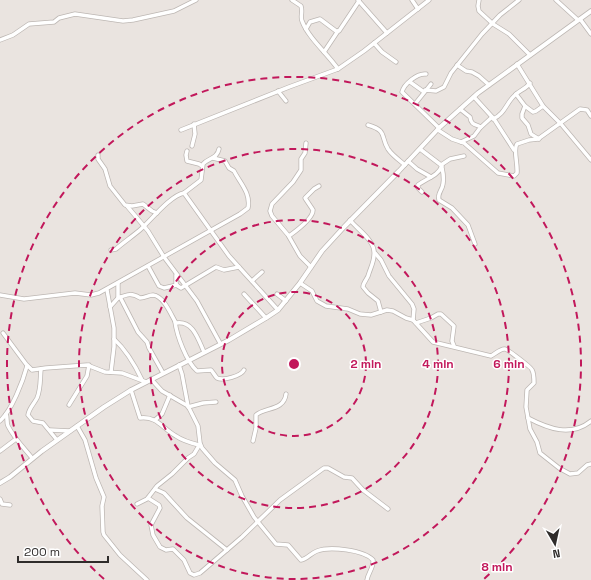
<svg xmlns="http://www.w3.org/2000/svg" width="591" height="580" viewBox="0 0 591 580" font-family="'Space Grotesk',sans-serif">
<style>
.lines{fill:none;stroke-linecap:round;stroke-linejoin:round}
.minor-casing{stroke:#bdb7b3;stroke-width:5}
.tertiary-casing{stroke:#bdb7b3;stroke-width:5.5}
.minor{stroke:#fff;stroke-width:3.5}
.tertiary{stroke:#fff;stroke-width:4}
.ring{fill:none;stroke:#c2185b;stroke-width:2;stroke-dasharray:7 5}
.centre{fill:#c2185b;stroke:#fff;stroke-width:2}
.ring-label{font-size:12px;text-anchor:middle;font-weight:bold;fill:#c2185b;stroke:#fff;stroke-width:3;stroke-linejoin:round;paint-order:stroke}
</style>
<rect width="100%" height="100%" fill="#eae4e0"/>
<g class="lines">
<g class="minor-casing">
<g id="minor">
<path d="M292,0L301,6C303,12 300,17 302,21C309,39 327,53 338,69"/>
<polyline points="358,0 387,33"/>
<polyline points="412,0 418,9"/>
<polyline points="479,0 478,6 479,11 493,24 509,34 530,55"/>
<polyline points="556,0 578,20"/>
<polyline points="580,19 591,34"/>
<polyline points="306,29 310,22 320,19 336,31 339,31 359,1"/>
<polyline points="0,40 13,35 29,24 54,22 59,18 75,14 123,21 133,20 174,11 196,0"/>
<polyline points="374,43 382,52 396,62"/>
<polyline points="324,52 338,31"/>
<polyline points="517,64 543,106 561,124 591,160"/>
<polyline points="457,65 466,71 472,72 479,76 489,85"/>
<path d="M426,74C417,73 404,84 402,92L439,128"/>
<polyline points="410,82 424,92"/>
<polyline points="425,90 436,91 444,87 451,73 482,34 500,15 519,0"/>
<polyline points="278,91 286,101"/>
<polyline points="516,94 525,106 522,114 522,118 528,125 531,134 539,139"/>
<polyline points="474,97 494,119 514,150"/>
<polyline points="415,104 431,84"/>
<polyline points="525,106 533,112 536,111 543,106"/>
<path d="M460,109L470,117C471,125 475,124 481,127"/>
<path d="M493,119C505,114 506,103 515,95C520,90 526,89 530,83"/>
<path d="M368,125C388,131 380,136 388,149C392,155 399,160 405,165"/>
<polyline points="181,130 289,87 338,69 364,51 429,0"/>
<path d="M438,130L452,139L464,143L498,173L514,176L517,173C518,164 513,149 517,144L529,140L538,139L580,109L587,110L591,116"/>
<polyline points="461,142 474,136 480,128 492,117"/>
<polyline points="306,143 305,153 301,159 301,170 293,182 272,204 270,211 272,216 288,235 300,256 311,267"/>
<polyline points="192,146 195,134 194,124"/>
<path d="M420,149L441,165C443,169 444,179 443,184C442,191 437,193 439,200L452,208L468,225L475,244"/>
<polyline points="187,151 186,155 187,161 199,164 202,166"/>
<polyline points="98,155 98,159 105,169 110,186 125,205 132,206 143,204 152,211 157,213"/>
<polyline points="408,161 417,169 431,177"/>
<polyline points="441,165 450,159 464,156"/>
<path d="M422,192L418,188V185C427,178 438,176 442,166"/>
<path d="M184,193L201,180L203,164C208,158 217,159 219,149"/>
<polyline points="127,206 148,231 164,257 197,301 220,343"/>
<path d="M350,220C358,230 376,241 374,255C374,261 371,267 369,273C368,279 363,282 363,287L368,293L378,301L381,312"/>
<path d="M289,236C296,231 313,218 313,210L305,198L314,189L319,186"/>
<path d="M111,250L116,249C124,242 133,236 141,229C151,220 171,195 184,193L229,256L278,310"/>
<polyline points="375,253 381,260 389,276 412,304 414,309 413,320"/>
<polyline points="148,266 159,286 164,288 177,285"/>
<polyline points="176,275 176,285 181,288 216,267 224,270 239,267"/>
<polyline points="252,281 262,272"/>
<path d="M300,283L312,291L317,301L326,306L348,309L360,314L371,315L387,310L393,311L406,318L413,320L433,342L491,356C495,354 501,348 505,349C507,349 532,368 532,370C534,373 534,379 534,383L527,390L526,407L530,429L537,442L540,453L559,468L570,474L578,473L587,465L591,464"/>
<polyline points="107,290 114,328 114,347 111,372"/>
<polyline points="244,294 266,318"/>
<polyline points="277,294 286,301"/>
<path d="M0,295L24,299L75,293L91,295L99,293L240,214L248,208C251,193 240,183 234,171L229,168L225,161L213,158"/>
<polyline points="120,297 138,332 147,342 149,348 163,373"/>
<path d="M118,298C128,294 132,293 140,298C145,298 149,295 153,295C164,296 171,315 176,323C193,320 198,339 204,352"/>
<polyline points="110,307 118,298 118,283"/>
<path d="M175,322C177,336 186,361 197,371L211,370C213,372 215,376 217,378C223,381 241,376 244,370"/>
<polyline points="416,323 431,318 438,314 441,314 454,326 452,341 454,346"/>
<polyline points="3,333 26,364 32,370 46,368 87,365 105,372 122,373 146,382"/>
<path d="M114,339C127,351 135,365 142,380"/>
<polyline points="179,365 182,374 188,406"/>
<path d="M41,369C40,379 41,389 37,398C34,404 29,408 28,415L33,421L43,423L57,440"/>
<path d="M151,379L162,391L188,406L198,426L200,443L202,448L215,463L235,480L242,496L254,517L276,544L288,545L301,560C307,559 311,553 317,551C330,546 364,550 373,560C374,567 368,573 367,580"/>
<path d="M131,390L140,418C157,416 162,428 176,436C183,441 191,443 199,445"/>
<polyline points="69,405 87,376 89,365"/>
<polyline points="188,407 203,403 216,402"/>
<path d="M6,414C8,418 6,422 8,426C14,438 24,448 32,458"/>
<path d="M528,418C549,429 571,437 591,421"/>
<polyline points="155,420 162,414 170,395"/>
<path d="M0,421C12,410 23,381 27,366"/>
<polyline points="77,426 85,440 96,478 104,497 102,506 103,532 104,535 120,555 147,580"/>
<polyline points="50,430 70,431"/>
<path d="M253,441L256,428V415C265,407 284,411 286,394"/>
<polyline points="0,451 16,439"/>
<polyline points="155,489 164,493 187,518 227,550"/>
<polyline points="148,498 159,505 160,508 151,525 153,535 160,547 166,550 173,549 184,560 190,573 194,575 200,573 242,537 280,500 324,468 328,468 344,477 352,478 363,490 388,509"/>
<polyline points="0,499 2,504 10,505"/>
<polyline points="137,504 147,499 157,486 172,474 188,458 194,454 200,444"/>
</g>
</g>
<g class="tertiary-casing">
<polyline id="tertiary" points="0,483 10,477 42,451 104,407 131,390 229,340 266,318 278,310 300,283 322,251 344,227 399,171 439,128 478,93 591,11"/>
</g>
<use href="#minor" class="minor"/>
<use href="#tertiary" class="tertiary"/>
</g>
<g class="ring">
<circle cx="294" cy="364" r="72"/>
<circle cx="294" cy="364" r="144"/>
<circle cx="294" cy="364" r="215"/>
<path d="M104 579A287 287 0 1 1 484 579"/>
</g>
<circle cx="294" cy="364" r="6" class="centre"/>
<g class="ring-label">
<text x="366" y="368">2 min</text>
<text x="438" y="368">4 min</text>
<text x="509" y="368">6 min</text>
<text x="497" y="571">8 min</text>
</g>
<g transform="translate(555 544) rotate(171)" stroke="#ffffff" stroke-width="3" paint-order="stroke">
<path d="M0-3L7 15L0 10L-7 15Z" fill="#2f2c2b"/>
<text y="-6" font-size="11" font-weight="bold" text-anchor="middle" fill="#2f2c2b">N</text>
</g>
<path d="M18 556v6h90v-6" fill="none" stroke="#2f2c2b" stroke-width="2"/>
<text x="24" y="556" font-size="12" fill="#2f2c2b" stroke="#ffffff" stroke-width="3" paint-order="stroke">200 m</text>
</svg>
